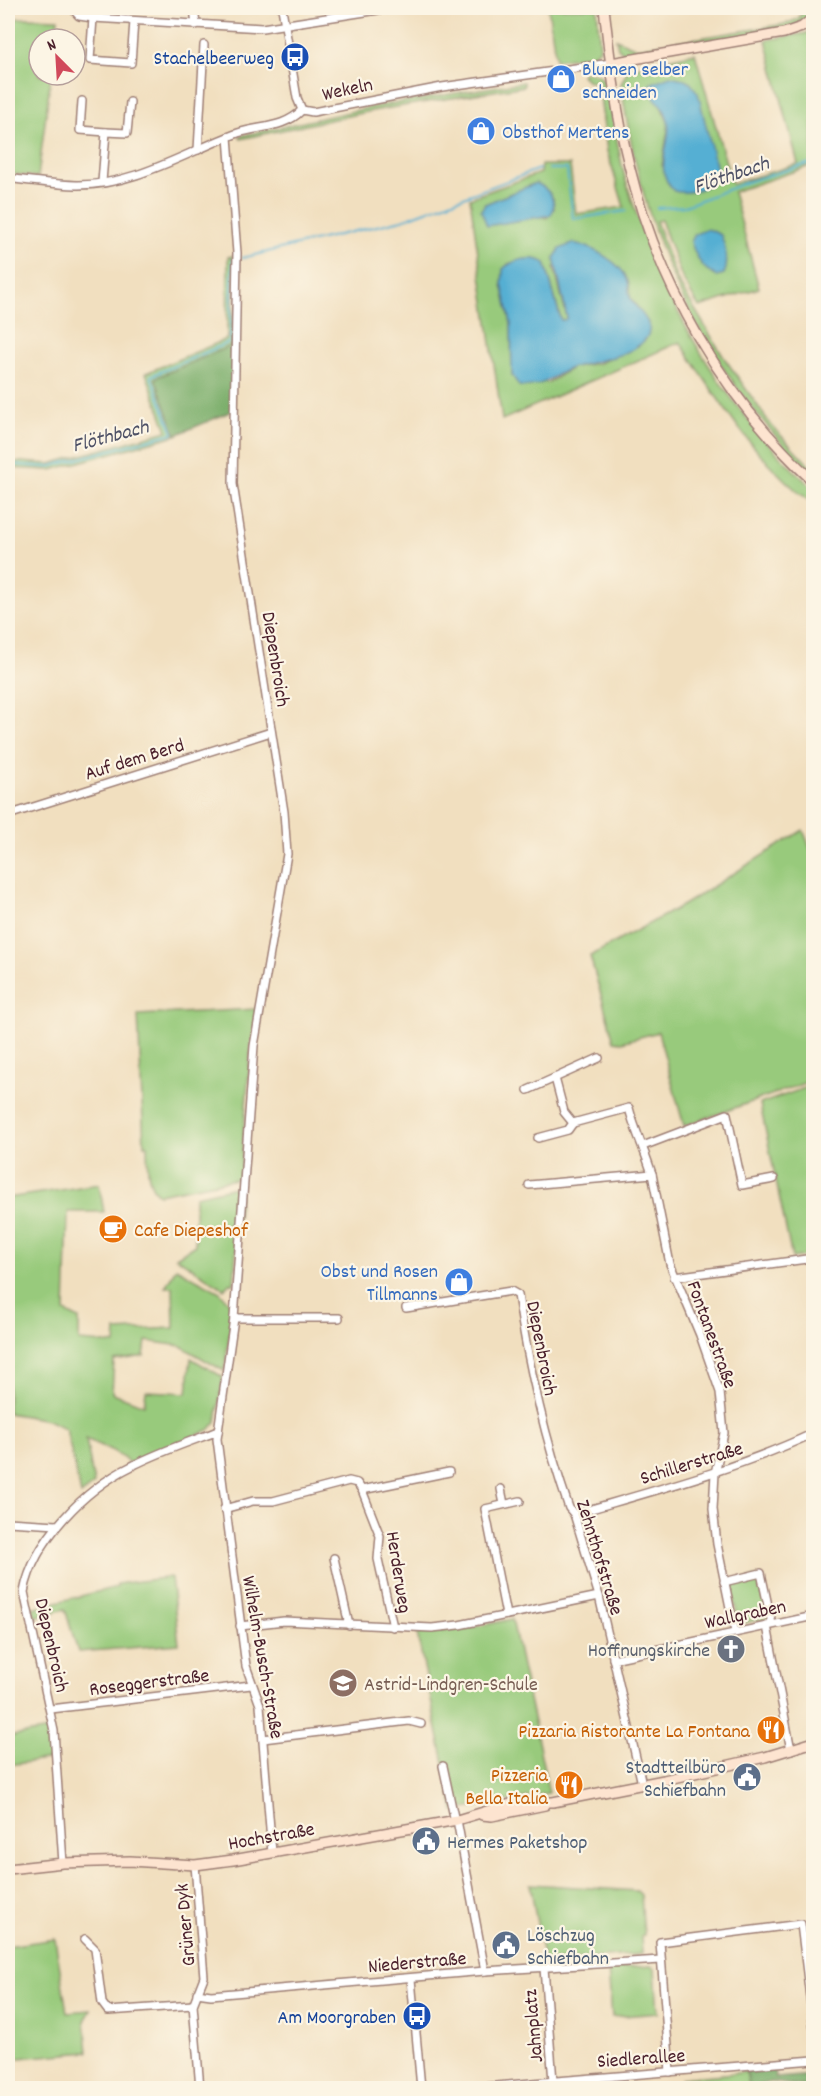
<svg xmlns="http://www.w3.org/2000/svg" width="821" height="2096" viewBox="0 0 821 2096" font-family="Dekko,sans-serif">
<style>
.green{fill:#98ca7b;stroke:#717453;stroke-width:1.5;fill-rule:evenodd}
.forest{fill:#7aae6b;stroke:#62664b;stroke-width:1.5}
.water{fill:#55afd3;stroke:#50677f;stroke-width:1.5}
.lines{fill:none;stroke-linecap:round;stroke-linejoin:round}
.stream{stroke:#55afd3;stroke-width:2}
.street-casing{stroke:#9e7f75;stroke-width:10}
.secondary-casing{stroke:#9e7f75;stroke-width:12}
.street{stroke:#fff;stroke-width:7}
.secondary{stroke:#fde4d0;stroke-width:9}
.labels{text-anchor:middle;stroke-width:4.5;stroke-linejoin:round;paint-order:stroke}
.transit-label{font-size:20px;fill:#164399;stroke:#fcf5e5;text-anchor:end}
.shop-label{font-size:20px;fill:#366cbe;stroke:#fcf5e5;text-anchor:start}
.street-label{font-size:20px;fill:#4a1f2b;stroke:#fcf5e5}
.food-label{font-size:20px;fill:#c56008;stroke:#fcf5e5;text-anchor:end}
.worship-label{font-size:20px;fill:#5b616d;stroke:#fcf5e5;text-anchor:end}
.education-label{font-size:20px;fill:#785e54;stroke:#fcf5e5;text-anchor:start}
.service-label{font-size:20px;fill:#4e5e75;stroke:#fcf5e5;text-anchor:start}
.water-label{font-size:21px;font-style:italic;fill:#4e5166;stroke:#fcf5e5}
</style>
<rect width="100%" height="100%" fill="#fcf5e5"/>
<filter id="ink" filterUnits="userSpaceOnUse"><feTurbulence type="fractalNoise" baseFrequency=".0167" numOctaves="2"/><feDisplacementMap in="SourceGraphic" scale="12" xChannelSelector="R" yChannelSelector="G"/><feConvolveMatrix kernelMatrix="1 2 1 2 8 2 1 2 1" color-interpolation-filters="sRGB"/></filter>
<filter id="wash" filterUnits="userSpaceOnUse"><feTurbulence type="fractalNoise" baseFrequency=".008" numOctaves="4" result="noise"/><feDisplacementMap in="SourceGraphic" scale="24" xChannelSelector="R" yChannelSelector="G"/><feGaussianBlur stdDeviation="1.35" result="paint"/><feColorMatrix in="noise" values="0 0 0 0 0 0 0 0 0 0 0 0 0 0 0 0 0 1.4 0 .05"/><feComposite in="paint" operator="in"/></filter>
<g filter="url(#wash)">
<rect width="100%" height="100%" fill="#f1dfbf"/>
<g class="green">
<polygon points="548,8 597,8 600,49 593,55 556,60"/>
<path d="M805,8H813C807,20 799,24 787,29L633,53H624L618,48L616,39L637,48L785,24L798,19Z"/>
<polygon points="27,18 58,19 55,39 39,39 39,75 51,75 38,177 8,173 8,19"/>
<path d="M813,32V165L733,192L759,288L699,307L682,278L661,220L656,221L677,280L723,356L771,425L813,469V477C698,359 644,247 621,84L627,71L640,66L695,53L732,184L798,164L766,40ZM660,104L718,175L662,166L669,124Z"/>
<path d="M585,72L597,74L603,79C615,112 616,148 626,181C661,299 721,406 813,488V503C809,499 803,496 798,492C749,450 715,395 680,342L502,420L470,198L540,173L541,165H570L576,214L624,207L607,151L598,81L589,82L582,75ZM536,183L553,198L554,209L547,218L485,204ZM603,257L615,264L629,283L630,297L648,323L646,339L629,350L599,363L573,367L548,383L512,375L511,323L502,284L508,264L532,259L545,263L561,320L564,321L567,318L554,267Z"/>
<polygon points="524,82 524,86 372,111 241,139 240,136 372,107"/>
<polygon points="234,256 233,345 155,378 176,435 51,470 8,468 8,461 50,464 167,431 146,373 227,339 228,257"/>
<polygon points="803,830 811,850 814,849 813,1080 684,1126 658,1032 622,1042 614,1041 590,956 685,904"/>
<path d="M257,1009L251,1046L240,1178L159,1194C145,1185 148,1161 147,1145H144L138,1015Z"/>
<polygon points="813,1085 813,1255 792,1258 760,1104"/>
<polygon points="99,1184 104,1212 68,1212 65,1312 79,1319 79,1341 115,1344 116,1331 174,1328 173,1289 173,1287 165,1287 176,1268 220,1292 231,1305 233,1312 224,1371 181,1346 146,1341 144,1356 114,1361 112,1393 144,1405 146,1391 187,1393 191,1358 223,1377 216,1422 209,1430 130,1463 113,1451 86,1439 94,1484 81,1495 66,1429 48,1420 8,1413 8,1198"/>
<polygon points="240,1186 234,1284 229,1283 224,1289 176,1257 195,1245 195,1196"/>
<polygon points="171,1577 179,1644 78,1652 65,1609 35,1617 32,1608 117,1587 117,1584"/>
<polygon points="759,1577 768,1618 739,1624 730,1584"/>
<polygon points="512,1619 549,1793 454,1811 417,1633 465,1629"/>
<polygon points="49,1730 52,1759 8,1765 8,1737"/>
<polygon points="530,1884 637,1891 641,1895 644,1935 641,1936 642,1954 544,1962"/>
<polygon points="55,1939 67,2012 91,2010 85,2021 88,2052 8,2059 8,1946"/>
<polygon points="651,1966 655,1969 658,2013 612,2017 608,1969"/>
<polygon points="746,2072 750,2088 682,2088 681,2078"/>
</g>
<g class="forest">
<polygon points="233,345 232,411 176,435 155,378"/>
<polygon points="775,2070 776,2078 813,2075 813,2088 771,2082 750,2088 746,2072"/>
</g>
<g class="water">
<path d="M670,76L688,80L698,93L718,175C708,189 690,195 674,191C649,165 678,139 665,112C662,105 655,99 650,93V84Z"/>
<path d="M536,183C550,189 558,202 551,215L487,226L481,210L485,204Z"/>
<path d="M708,229L721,235C725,246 730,262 724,274L716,276C701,268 696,257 691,242L695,234Z"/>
<path d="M573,243C591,246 622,263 628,281C630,287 628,294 631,299C637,310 654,322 648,335C638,356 593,361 574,367C553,374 543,389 519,386L512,375L511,323L502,284L503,269C513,259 533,255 545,263L561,320H564L567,318L554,258L560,249Z"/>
</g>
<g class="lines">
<g class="stream">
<polyline points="549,169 567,169 573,219 626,211"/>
<polyline points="657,208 685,206 750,181 814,162"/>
<polyline points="242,258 402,220 539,169"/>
<polyline points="8,464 48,467 173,433 151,376 230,342 233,260"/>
</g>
</g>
</g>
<g filter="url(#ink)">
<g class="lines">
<g class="street-casing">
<g id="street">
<polyline points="72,8 79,16 93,18 262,28 391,8"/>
<polyline points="194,8 196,25"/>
<polyline points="282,8 297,98 302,110"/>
<polyline points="93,18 90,60 131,63 134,21"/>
<polyline points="82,101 80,130 106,132 102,182"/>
<polyline points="302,110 313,112 442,87 611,63"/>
<polyline points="106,132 127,133 130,102"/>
<polyline points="228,137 237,253 233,484 284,812 287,854 254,1046 234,1318 217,1439 246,1666 260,1705 272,1853"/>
<polyline points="198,150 204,45"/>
<path d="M8,178C30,181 53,184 76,185C134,186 186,152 238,133C260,126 285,128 302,110"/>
<polyline points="8,815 271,732"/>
<path d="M555,1078L564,1112L573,1123L629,1108C635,1131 645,1151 652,1174"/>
<polyline points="528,1090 599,1058"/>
<polyline points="538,1138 568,1130 573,1123"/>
<polyline points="643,1146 727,1114 742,1185 774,1179"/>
<polyline points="529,1185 652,1174 670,1264 700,1335 720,1392 724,1433 715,1473 713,1509 717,1544 735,1632"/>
<polyline points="674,1277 814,1258"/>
<path d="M406,1308L511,1291L518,1295C529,1370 544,1436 569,1508L574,1514L599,1596L642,1784"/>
<polyline points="234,1318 339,1318"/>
<polyline points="811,1434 814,1443"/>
<polyline points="501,1489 504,1504"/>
<polyline points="362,1490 380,1536 378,1559 393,1627"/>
<polyline points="224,1509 253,1501 273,1501 349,1481 357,1483 362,1490 449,1472"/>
<path d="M574,1514C656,1490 737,1469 814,1433"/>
<polyline points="8,1522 57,1525"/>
<polyline points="334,1558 349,1625"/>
<polyline points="724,1582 761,1573 772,1624"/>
<polyline points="506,1615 485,1509 520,1501"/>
<polyline points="240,1626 284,1621 432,1628 459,1625 599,1596"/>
<polyline points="767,1626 791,1750"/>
<polyline points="613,1659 814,1616"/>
<polyline points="51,1709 251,1685"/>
<polyline points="263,1739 409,1721 421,1724"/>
<polyline points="443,1766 454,1817 457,1820 485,1971"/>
<path d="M63,1863L54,1731L24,1592C34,1540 85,1489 132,1466C159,1452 189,1442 218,1431"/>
<polyline points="195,1865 204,1977 193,2005 200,2088"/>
<polyline points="85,1939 95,1949 102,2003 108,2011 193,2005"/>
<polyline points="544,1968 553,2081"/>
<polyline points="411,1979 421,2088"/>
<polyline points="197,1993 211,1995 485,1971 661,1960"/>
<polyline points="670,2072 660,1942 801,1924 814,2030"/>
<polyline points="471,2088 814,2060"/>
</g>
</g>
<g class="secondary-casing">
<g id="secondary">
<path d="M604,8C610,60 616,113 629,165C658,285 723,398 814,482"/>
<polyline points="611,63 784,33 802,27 814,17"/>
<polyline points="482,1815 492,1816 545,1805"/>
<polyline points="8,1869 63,1863 130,1861 195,1865 233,1860 457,1820 517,1802 553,1802 664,1780 765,1757 814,1742"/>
</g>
</g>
<use href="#street" class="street"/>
<use href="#secondary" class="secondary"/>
</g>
</g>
<defs>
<g id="bus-disc" transform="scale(1.5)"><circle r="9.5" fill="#1a4fb4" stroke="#fcf5e5"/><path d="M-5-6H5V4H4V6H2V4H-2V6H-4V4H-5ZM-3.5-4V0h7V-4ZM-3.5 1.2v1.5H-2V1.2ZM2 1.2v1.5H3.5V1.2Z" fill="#fff"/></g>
<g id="shop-disc" transform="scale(1.5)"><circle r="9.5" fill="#3f7fe0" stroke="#fcf5e5"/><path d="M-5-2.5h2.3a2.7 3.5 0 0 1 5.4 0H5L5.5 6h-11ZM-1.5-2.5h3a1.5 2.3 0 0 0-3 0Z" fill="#fff"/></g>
<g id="cafe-disc" transform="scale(1.5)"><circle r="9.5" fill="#e8710a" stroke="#fcf5e5"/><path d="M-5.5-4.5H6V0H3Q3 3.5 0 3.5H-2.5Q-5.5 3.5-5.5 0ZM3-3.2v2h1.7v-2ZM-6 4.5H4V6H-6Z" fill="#fff"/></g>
<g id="church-disc" transform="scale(1.5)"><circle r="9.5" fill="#6b7280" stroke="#fcf5e5"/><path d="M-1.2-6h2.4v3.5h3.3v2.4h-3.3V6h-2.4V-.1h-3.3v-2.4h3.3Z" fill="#fff"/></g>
<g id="school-disc" transform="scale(1.5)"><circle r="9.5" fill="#8d6e63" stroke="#fcf5e5"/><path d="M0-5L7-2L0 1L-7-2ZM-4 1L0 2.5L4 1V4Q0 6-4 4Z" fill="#fff"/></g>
<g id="restaurant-disc" transform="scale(1.5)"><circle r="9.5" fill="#e8710a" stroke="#fcf5e5"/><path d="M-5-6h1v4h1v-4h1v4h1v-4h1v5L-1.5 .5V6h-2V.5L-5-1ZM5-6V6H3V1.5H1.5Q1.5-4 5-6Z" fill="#fff"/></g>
<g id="civic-disc" transform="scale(1.5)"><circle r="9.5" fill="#5c6f8a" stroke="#fcf5e5"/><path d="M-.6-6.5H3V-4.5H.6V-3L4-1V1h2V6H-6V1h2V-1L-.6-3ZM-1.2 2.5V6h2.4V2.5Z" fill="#fff"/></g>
</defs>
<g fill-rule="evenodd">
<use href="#bus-disc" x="295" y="57"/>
<use href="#shop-disc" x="561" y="79"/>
<use href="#shop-disc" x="481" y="131"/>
<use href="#cafe-disc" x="113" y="1229"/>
<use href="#shop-disc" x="459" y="1282"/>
<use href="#church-disc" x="731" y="1649"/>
<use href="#school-disc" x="343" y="1683"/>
<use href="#restaurant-disc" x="771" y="1730"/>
<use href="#civic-disc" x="747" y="1777"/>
<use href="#restaurant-disc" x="569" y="1785"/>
<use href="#civic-disc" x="426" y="1841"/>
<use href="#civic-disc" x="506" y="1945"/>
<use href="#bus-disc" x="417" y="2016"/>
</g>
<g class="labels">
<g class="transit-label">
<text x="274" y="64">Stachelbeerweg</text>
<text x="396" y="2023">Am Moorgraben</text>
</g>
<g class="shop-label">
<text x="582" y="75">Blumen selber<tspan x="582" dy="23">schneiden</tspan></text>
<text x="502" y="138">Obsthof Mertens</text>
<text x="438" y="1277" text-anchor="end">Obst und Rosen<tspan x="438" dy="23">Tillmanns</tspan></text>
</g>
<g class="street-label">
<text transform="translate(347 88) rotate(-12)" y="7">Wekeln</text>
<text transform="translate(277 659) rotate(81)" y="7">Diepenbroich</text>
<text transform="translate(134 758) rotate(-17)" y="7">Auf dem Berd</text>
<text transform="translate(713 1334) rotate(70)" y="7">Fontanestraße</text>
<text transform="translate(543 1348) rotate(79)" y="7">Diepenbroich</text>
<text transform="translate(691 1462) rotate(-17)" y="7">Schillerstraße</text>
<text transform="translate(601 1557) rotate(73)" y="7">Zehnthofstraße</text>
<text transform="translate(400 1572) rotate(81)" y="7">Herderweg</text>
<text transform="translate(745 1613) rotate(-12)" y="7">Wallgraben</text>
<text transform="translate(53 1645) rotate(77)" y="7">Diepenbroich</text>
<text transform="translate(264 1657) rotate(80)" y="7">Wilhelm-Busch-Straße</text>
<text transform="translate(149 1681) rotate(-7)" y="7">Roseggerstraße</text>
<text transform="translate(271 1835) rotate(-10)" y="7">Hochstraße</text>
<text transform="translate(184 1925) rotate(-95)" y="7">Grüner Dyk</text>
<text transform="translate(417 1961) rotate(-5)" y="7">Niederstraße</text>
<text transform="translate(532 2026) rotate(-95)" y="7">Jahnplatz</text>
<text transform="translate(641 2057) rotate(-4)" y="7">Siedlerallee</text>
</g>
<g class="food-label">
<text x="134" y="1236" text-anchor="start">Cafe Diepeshof</text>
<text x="750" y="1737">Pizzaria Ristorante La Fontana</text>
<text x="548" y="1781">Pizzeria<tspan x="548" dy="23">Bella Italia</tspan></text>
</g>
<g class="worship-label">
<text x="710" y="1656">Hoffnungskirche</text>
</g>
<g class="education-label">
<text x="364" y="1690">Astrid-Lindgren-Schule</text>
</g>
<g class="service-label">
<text x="726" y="1773" text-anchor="end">Stadtteilbüro<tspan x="726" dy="23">Schiefbahn</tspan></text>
<text x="447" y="1848">Hermes Paketshop</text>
<text x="527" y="1941">Löschzug<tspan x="527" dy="23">Schiefbahn</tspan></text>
</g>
<g class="water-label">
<text transform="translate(731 174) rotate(-19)" y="7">Flöthbach</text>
<text transform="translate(110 435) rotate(-15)" y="7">Flöthbach</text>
</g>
</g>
<rect width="821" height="2096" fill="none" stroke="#fcf5e5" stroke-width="30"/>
<g transform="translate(57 57) rotate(336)"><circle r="28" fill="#fcf5e5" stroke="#b59f9b" stroke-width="1.5"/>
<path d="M0-4.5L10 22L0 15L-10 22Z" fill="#d1495b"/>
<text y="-9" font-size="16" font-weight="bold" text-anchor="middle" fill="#4a1f2b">N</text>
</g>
</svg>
